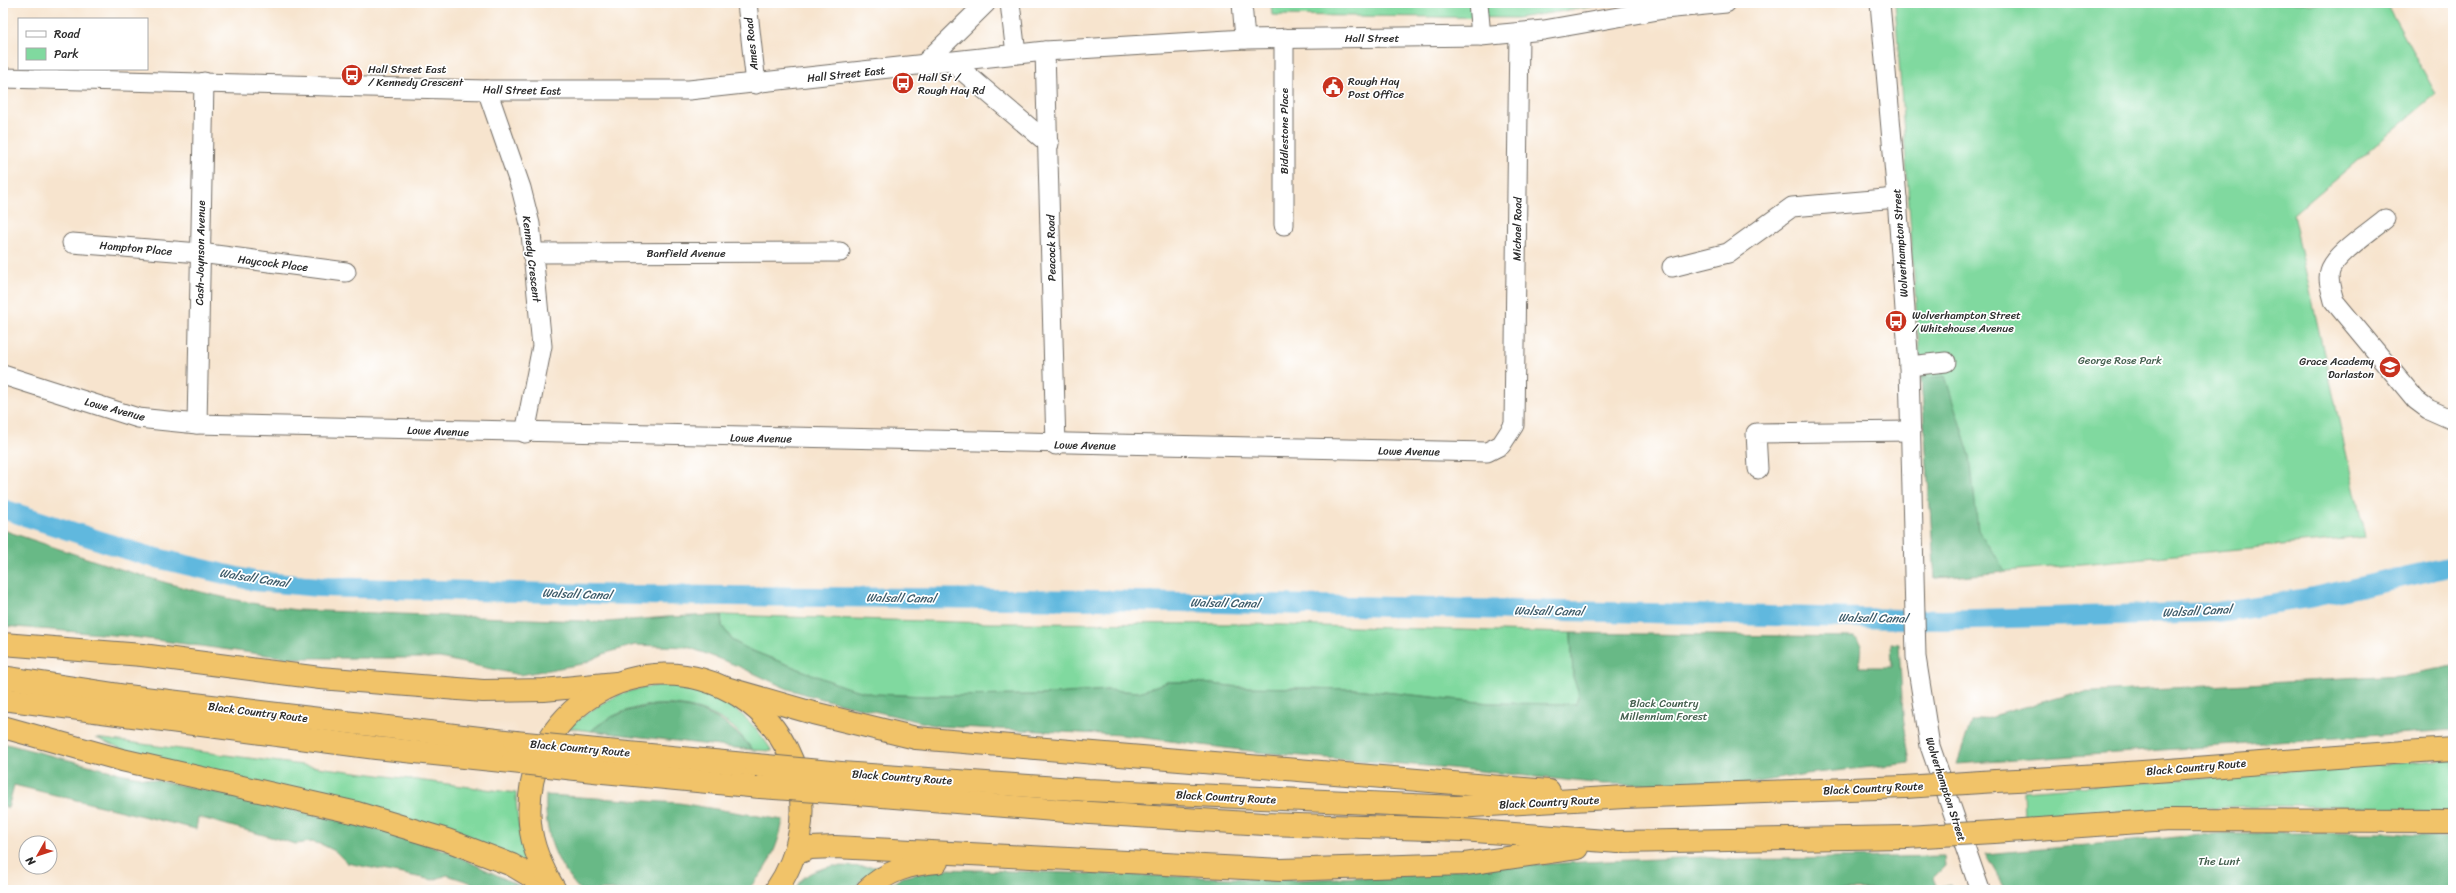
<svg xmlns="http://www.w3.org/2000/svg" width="2456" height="893" viewBox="0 0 2456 893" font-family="Sriracha,sans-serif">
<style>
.green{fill:#80d99f;stroke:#568265}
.forest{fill:#68b986;stroke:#4a7258}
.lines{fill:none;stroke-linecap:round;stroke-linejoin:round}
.canal{stroke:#61b8de;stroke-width:20}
.minor-casing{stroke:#726c64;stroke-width:21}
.highway-casing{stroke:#726c64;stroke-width:24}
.minor{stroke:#fff;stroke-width:19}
.highway{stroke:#f1c369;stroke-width:22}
.highway-bridge-casing{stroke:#726c64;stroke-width:24;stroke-linecap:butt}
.highway-bridge{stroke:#f1c369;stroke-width:22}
.labels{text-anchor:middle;stroke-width:3.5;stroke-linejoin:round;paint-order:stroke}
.street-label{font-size:11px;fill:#2b2b2b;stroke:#fff}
.poi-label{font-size:11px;fill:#2b2b2b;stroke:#fff;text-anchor:start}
.park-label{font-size:11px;fill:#445f4e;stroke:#fff}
.water-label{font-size:12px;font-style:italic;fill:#3e5c6a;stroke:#fff}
</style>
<rect width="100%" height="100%" fill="#fff"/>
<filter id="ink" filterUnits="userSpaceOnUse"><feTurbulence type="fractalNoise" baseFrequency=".025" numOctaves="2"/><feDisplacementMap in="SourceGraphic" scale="8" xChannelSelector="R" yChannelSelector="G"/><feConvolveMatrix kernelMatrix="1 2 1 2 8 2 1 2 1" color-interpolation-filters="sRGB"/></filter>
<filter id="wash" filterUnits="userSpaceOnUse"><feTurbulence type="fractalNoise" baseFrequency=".012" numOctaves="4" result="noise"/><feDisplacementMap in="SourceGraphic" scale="16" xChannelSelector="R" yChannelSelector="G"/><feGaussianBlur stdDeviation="0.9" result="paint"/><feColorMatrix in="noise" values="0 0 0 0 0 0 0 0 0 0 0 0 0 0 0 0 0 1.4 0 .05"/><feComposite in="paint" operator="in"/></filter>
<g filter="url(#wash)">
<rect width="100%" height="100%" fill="#f7e4ce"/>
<g class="green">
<polygon points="1271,3 1618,3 1517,18 1272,15"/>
<polygon points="1895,3 2386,3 2436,94 2293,215 2365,537 1935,578"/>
<polygon points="721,615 990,623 1247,624 1571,633 1573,677 1579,693 1576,704 1489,703 1355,689 1240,687 1193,682 1167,682 1139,692 1107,690 1041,695 927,696 873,694 845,687 750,650 733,641 722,626"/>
<path d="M667,685C716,692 745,708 772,751L753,750C746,743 740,733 733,727C692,696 630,697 591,731L568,728C602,701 621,688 667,685Z"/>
<path d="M96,738L516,793C516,821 522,844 534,869L141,757Z"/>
<polygon points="2453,759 2453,814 2335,806 2250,806 2024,817 2023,791"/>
</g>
<g class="forest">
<polygon points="1945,376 1970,456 1978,530 2006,572 1935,578 1921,378"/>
<path d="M3,530C99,562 196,598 297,610L607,622L667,617L721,615L722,626L733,641L750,650L845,687L873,694L927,696L1041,695L1107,690L1139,692L1167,682H1193L1240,687L1355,689L1489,703L1576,704L1579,693L1573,677L1571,633L1855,637L1861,645L1859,667H1892L1891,643L1899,644L1903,716L1910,763L1806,774L1741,785L1603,784L1451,768L1265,753L1122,735L938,726L818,698L788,689L738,666L688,647L635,645L606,653L582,664L520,675L440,658H289L126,636L3,626Z"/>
<polygon points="2453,666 2453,730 1957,764 1971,722 2075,693 2400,676"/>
<path d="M660,705C701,705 727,719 753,750L591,731C612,713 634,708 660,705Z"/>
<polygon points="3,743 119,773 230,795 390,832 447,851 528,890 494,890 447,875 433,880 347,863 335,851 323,845 312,842 296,844 198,817 196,829 14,785 8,808 3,806"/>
<path d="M546,795L679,803L783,820C778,847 767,871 747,890H580C554,862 544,832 546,795Z"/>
<polygon points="2224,833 2391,833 2453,838 2453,890 2006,890 1985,854"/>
<polygon points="1944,856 1945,866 1933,878 1937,888 1950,884 1953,890 884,890 902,877 943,869 1294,880 1410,875 1469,868 1584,862 1703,857 1733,860"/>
<path d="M834,866L880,867L862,879L853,890H795C802,873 819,869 834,866Z"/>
</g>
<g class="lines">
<polyline class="canal" points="3,509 144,555 254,581 319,587 631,595 1097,600 1941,620 2218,612 2314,597 2453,566"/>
</g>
</g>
<g filter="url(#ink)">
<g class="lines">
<g class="minor-casing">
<g id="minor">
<polyline points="747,3 756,84"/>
<polyline points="1010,3 1016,54"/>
<polyline points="1242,3 1245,39"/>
<polyline points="1478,3 1481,36"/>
<polyline points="1880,3 1897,198 1909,366 1916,657 1930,746 1980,890"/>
<polyline points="1284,38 1284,225"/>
<polyline points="1045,51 1056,445"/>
<polyline points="952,62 1049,144"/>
<polyline points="923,65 986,3"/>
<polyline points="3,78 487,90 689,90 1045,51 1245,39 1481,36 1544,30 1664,9 1726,3"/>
<polyline points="487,90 521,188 530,224 533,253 542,346 525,433"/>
<path d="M2385,219C2371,231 2335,254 2330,271C2327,280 2332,292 2334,301L2416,400L2428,409L2453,420"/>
<polyline points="72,243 200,253 346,272"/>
<polyline points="533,253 840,252"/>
<polyline points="1672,267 1728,253 1792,207 1897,198"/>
<polyline points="1909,366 1946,362"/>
<polyline points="3,375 138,418 197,424 1487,452 1501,445 1514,425 1519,33"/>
<polyline points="197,424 204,82"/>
<polyline points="1758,469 1756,433 1911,431"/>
</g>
</g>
<g class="highway-casing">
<g id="highway">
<polyline points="3,644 142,655 320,678 483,691 544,690 616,683"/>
<polyline points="3,677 127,696 515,742"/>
<polyline points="726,688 813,713 916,738 1549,791"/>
<polyline points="3,699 376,748 512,762"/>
<polyline points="3,727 122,760 357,813 447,840 512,865 554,890"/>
<polyline points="607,751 756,765"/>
<polyline points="603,772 760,787"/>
<polyline points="841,773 1088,790 1457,807 1625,797 1905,787"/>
<path d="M1996,781C2149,774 2301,758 2453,749"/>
<polyline points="845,793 1090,813 1264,824 1462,830 1618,842 1906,837"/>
<polyline points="1993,832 2169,820 2453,821"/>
<polyline points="795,854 810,848 835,847 1281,870 1465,864 1577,848"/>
<path d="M555,890C542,869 532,848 530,823C520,709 643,636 739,696C766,713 787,741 796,772C808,813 800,855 776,890"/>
<path d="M867,890C887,871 910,864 937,862"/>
</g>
</g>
<use href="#minor" class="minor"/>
<use href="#highway" class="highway"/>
<g class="highway-bridge-casing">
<g id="highway-bridge">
<polyline points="515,742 607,751"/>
<polyline points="512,762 603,772"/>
<polyline points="756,765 841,773"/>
<polyline points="760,787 845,793"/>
<polyline points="1905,787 1996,781"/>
<polyline points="1906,837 1993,832"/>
</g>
</g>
<use href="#highway-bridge" class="highway-bridge"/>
</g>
</g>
<defs>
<g id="bus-disc" transform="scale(1.15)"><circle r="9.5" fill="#c8321e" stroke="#fff"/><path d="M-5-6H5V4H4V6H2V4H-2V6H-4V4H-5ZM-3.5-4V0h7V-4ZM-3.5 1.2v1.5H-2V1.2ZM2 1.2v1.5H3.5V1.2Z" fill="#fff"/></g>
<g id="civic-disc" transform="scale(1.15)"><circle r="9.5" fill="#c8321e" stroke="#fff"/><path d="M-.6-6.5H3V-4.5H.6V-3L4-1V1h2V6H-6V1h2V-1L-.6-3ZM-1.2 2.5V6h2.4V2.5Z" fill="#fff"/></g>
<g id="school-disc" transform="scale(1.15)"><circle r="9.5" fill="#c8321e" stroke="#fff"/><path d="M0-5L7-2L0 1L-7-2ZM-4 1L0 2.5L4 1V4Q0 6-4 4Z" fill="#fff"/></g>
</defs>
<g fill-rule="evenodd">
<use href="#bus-disc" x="352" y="75"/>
<use href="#bus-disc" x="903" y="83"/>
<use href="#civic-disc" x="1333" y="87"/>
<use href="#bus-disc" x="1896" y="321"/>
<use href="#school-disc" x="2390" y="367"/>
</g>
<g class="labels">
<g class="street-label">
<text x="1372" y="42">Hall Street</text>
<text transform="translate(751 44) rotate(-96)" y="4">Ames Road</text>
<text transform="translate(846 74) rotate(-6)" y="4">Hall Street East</text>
<text transform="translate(522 90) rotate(1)" y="4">Hall Street East</text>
<text transform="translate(1284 131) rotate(-90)" y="4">Biddlestone Place</text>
<text transform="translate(1517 229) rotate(-89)" y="4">Michael Road</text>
<text transform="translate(1900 243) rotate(-94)" y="4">Wolverhampton Street</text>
<text transform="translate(136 248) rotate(5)" y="4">Hampton Place</text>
<text transform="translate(1051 248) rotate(-91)" y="4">Peacock Road</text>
<text transform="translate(200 253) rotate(-89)" y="4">Cash-Joynson Avenue</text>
<text x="686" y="257">Banfield Avenue</text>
<text transform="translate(532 259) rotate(83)" y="4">Kennedy Crescent</text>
<text transform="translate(273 263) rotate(7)" y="4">Haycock Place</text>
<text transform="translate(115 409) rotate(15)" y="4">Lowe Avenue</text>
<text transform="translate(438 431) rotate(2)" y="4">Lowe Avenue</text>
<text transform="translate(761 438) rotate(1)" y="4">Lowe Avenue</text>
<text transform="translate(1085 445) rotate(1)" y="4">Lowe Avenue</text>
<text transform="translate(1409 451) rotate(1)" y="4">Lowe Avenue</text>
<text transform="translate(258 712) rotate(7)" y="4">Black Country Route</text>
<text transform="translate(580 748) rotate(5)" y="4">Black Country Route</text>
<text transform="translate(2196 767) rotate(-5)" y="4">Black Country Route</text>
<text transform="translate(902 777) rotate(4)" y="4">Black Country Route</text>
<text transform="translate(1873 788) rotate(-3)" y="4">Black Country Route</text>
<text transform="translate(1946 789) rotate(72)" y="4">Wolverhampton Street</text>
<text transform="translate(1226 797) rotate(3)" y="4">Black Country Route</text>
<text transform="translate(1549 802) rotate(-3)" y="4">Black Country Route</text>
</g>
<g class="poi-label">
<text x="368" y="73">Hall Street East<tspan x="368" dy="13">/ Kennedy Crescent</tspan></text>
<text x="918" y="81">Hall St /<tspan x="918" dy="13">Rough Hay Rd</tspan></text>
<text x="1348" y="85">Rough Hay<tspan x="1348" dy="13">Post Office</tspan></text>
<text x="1912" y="319">Wolverhampton Street<tspan x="1912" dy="13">/ Whitehouse Avenue</tspan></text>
<text x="2374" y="365" text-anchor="end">Grace Academy<tspan x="2374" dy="13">Darlaston</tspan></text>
</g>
<g class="park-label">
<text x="2120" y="364">George Rose Park</text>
<text x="1664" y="707">Black Country<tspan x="1664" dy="13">Millennium Forest</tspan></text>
<text x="2219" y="865">The Lunt</text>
</g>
<g class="water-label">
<text transform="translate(254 578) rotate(9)" y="4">Walsall Canal</text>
<text transform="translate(577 594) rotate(2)" y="4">Walsall Canal</text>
<text transform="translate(901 598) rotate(1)" y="4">Walsall Canal</text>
<text transform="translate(1225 603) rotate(1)" y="4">Walsall Canal</text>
<text transform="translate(1549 611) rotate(1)" y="4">Walsall Canal</text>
<text transform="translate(2197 611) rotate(-3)" y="4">Walsall Canal</text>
<text transform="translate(1873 618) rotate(1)" y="4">Walsall Canal</text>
</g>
</g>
<rect width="2456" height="893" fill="none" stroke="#fff" stroke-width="16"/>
<rect x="18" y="18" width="130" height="52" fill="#ffffff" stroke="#aaaaaa"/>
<rect x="26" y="31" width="20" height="6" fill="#ffffff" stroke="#aaaaaa"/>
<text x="54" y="38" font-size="12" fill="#2b2b2b">Road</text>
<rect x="26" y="48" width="20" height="12" fill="#80d99f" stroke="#aaaaaa"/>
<text x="54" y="58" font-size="12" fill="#2b2b2b">Park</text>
<g transform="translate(38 855) rotate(231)"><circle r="19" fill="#ffffff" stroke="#aaaaaa"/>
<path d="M0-3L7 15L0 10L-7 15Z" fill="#c8321e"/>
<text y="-6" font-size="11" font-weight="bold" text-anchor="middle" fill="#2b2b2b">N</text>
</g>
</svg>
